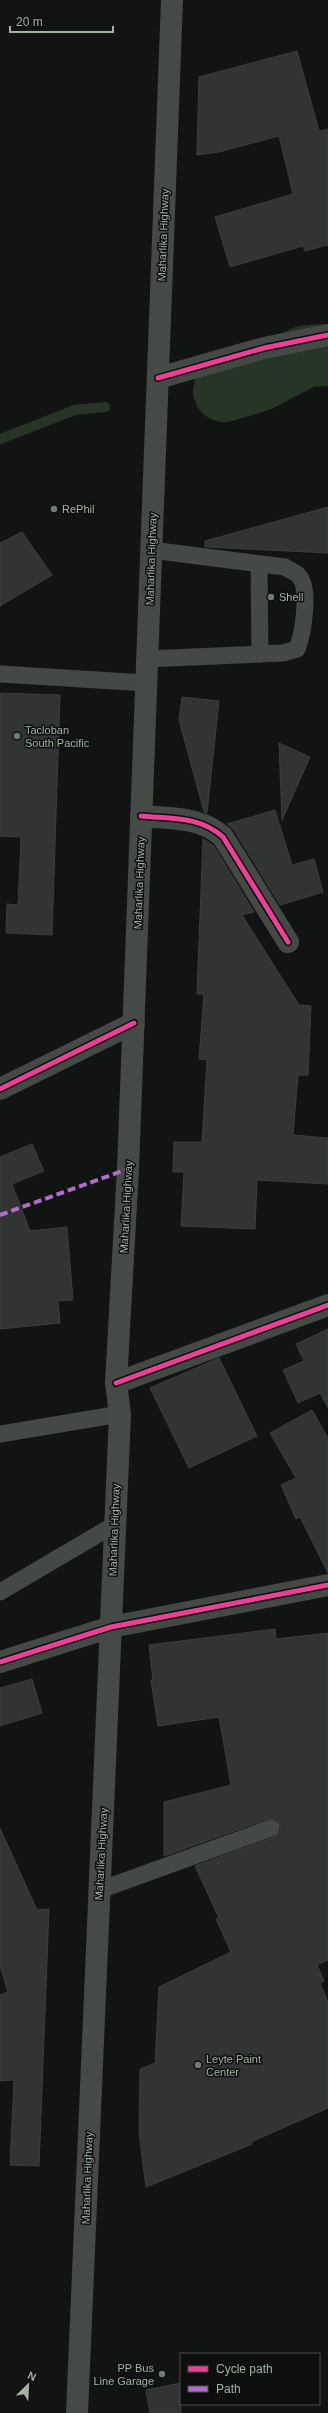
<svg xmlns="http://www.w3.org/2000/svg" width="328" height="2413" viewBox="0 0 328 2413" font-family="Helvetica,sans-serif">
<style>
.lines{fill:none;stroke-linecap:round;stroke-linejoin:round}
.stream{stroke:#273526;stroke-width:10}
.river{stroke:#273526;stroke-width:62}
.building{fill:#313432;stroke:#3b3f3c}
.service{stroke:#444945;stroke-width:17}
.minor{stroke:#444945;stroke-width:22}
.tertiary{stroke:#444945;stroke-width:22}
.primary{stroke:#464a47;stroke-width:22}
.quiet{stroke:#b06ccc;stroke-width:4;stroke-dasharray:8 4;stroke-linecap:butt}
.cycleway-casing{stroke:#0d0e0e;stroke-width:8}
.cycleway{stroke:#ea4096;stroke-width:5}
.poi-dot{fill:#707c72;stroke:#0d0e0e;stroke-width:1.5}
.labels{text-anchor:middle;stroke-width:3;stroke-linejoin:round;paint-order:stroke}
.street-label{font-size:11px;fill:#a2b5a5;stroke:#0d0e0e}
.poi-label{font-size:11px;fill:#a2b5a5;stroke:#0d0e0e;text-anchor:start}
</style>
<rect width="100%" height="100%" fill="#121313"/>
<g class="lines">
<polyline class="stream" points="0,439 75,410 105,407"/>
<polyline class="river" points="224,391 258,381 306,356 328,355"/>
</g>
<g class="building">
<polygon points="297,51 319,131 328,129 328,245 305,251 303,246 230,267 215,217 293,194 279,136 219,152 197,155 199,77"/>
<polygon points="328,507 328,553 205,547 205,541"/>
<polygon points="22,532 52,575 0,606 0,543"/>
<polygon points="0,693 60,695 52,935 6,933 7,904 18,905 21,837 0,836"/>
<polygon points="182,697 219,701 207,813 204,812 179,720"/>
<polygon points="279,743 310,757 282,820"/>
<polygon points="275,810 292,865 314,859 323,892 280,905 234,830 227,824"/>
<polygon points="203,839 214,846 254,912 242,915 299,1005 311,1006 308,1075 298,1075 293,1135 328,1138 328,1184 257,1180 255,1229 181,1226 184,1172 173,1172 174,1142 202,1142 207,1060 199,1059 204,994 197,994"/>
<polygon points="32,1144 44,1171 12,1184 30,1231 67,1227 73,1300 58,1301 60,1323 0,1329 0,1157"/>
<polygon points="328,1329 328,1408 320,1393 298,1403 283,1370 304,1361 296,1344"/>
<polygon points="219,1358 257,1436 189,1468 150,1388"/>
<polygon points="312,1410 328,1438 328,1573 300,1517 296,1519 281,1485 296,1478 270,1433"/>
<polygon points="275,1629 276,1639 328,1633 328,1960 317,1965 324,1981 320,1983 328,2002 328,2108 251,2142 252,2144 146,2187 139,2133 140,2069 155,2063 159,1987 231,1952 216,1919 219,1918 195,1866 274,1837 281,1829 277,1820 268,1819 164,1856 164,1802 231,1785 219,1717 158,1726 151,1680 153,1680 149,1645"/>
<polygon points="32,1679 42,1713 0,1726 0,1688"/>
<polygon points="0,1828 37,1910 49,1909 39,2166 10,2165 14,2080 0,2081 0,1995 8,1992 0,1966"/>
<polygon points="181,2383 181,2413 150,2413 146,2390"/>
</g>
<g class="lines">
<g class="service">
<polyline points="259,564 260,654"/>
<path d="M147,659L283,653L297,649C303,634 311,587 298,575C295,572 289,570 285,567L151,550"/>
<polyline points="0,674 146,683"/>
<polyline points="0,1434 120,1414"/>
<polyline points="0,1592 114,1525"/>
<polyline points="100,1890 271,1828"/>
</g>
<g class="minor">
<polyline points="158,378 264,348 328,335"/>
<path d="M141,816C171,819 200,816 223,837L288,942"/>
<polyline points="0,1089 134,1023"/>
<polyline points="116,1383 328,1305"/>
</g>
<polyline class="tertiary" points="0,1662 111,1627 328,1585"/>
<polyline class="primary" points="77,2413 120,1414 116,1383 128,1169 172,0"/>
<polyline class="quiet" points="0,1215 128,1169"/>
<g class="cycleway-casing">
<g id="cycleway">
<polyline points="158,378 264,348 328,335"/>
<path d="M141,816C171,819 200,816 223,837L288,942"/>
<polyline points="0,1089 134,1023"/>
<polyline points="116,1383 328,1305"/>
<polyline points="0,1662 111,1627 328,1585"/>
</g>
</g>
<use href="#cycleway" class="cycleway"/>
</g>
<g class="poi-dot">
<circle cx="54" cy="509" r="4"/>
<circle cx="271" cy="597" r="4"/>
<circle cx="17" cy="736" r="4"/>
<circle cx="198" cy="2065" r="4"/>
<circle cx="162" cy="2374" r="4"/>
</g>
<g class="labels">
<g class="street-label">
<text transform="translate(163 235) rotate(-88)" y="4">Maharlika Highway</text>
<text transform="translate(151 559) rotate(-88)" y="4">Maharlika Highway</text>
<text transform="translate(139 883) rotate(-88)" y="4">Maharlika Highway</text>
<text transform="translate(126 1207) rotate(-87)" y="4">Maharlika Highway</text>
<text transform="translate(114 1530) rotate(-88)" y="4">Maharlika Highway</text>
<text transform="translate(101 1854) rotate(-87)" y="4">Maharlika Highway</text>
<text transform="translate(87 2178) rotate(-88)" y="4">Maharlika Highway</text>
</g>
<g class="poi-label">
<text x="62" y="513">RePhil</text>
<text x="279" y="601">Shell</text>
<text x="25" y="734">Tacloban<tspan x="25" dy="13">South Pacific</tspan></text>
<text x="206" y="2063">Leyte Paint<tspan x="206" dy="13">Center</tspan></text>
<text x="154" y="2372" text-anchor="end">PP Bus<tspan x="154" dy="13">Line Garage</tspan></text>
</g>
</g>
<rect x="180" y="2353" width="140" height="52" fill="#0d0e0e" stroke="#49514a"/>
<rect x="188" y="2366" width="20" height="6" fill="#ea4096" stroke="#49514a"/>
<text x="216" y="2373" font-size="12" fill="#a2b5a5">Cycle path</text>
<rect x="188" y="2386" width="20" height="6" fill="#b06ccc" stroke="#49514a"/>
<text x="216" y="2393" font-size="12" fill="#a2b5a5">Path</text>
<g transform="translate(28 2385) rotate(24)" stroke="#0d0e0e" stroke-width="3" paint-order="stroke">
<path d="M0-3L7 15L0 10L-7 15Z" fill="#a2b5a5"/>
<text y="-6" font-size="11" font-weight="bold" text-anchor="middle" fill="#a2b5a5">N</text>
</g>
<path d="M10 26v6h103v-6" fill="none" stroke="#a2b5a5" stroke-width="2"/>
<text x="16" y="26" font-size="12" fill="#a2b5a5" stroke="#0d0e0e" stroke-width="3" paint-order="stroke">20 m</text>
</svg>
